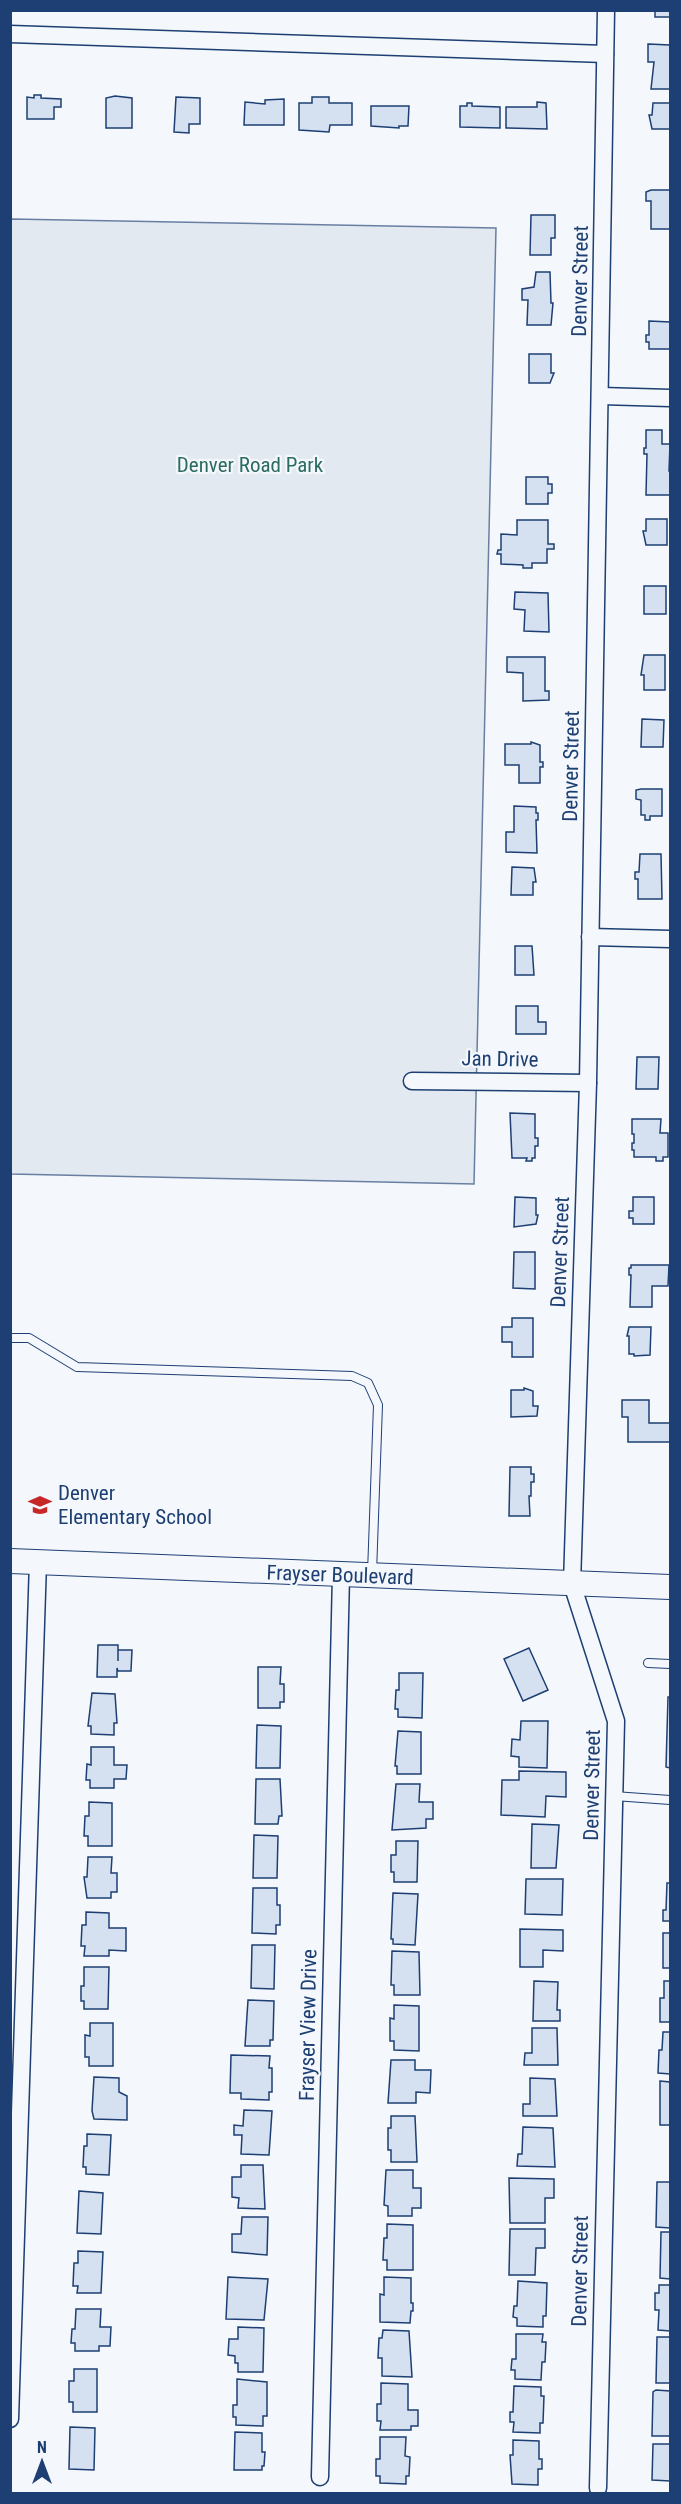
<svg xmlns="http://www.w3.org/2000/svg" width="681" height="2504" viewBox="0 0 681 2504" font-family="'Roboto Condensed',sans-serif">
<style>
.green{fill:#e3e9f0;stroke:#687fa3;stroke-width:1.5}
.building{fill:#d5e0f0;stroke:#1d3f73;stroke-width:1.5}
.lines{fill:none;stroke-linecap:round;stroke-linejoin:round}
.lane-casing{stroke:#1d3f73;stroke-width:10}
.street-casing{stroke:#1d3f73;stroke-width:19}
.secondary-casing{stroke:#1d3f73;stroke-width:26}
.lane{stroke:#f4f7fb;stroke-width:8}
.street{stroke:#f4f7fb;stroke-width:16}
.secondary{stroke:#f4f7fb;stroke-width:24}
.labels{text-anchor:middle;stroke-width:4.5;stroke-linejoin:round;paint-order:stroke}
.street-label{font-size:21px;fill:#1d3f73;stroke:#f4f7fb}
.park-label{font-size:21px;fill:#2c6c60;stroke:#f4f7fb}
.poi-label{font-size:21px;fill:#1d3f73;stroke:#f4f7fb;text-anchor:start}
</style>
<rect width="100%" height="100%" fill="#f4f7fb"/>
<polygon class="green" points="11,219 496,228 474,1184 11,1174"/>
<g class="building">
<rect x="655" y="10" width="15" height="7"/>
<polygon points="648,44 670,45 670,89 651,89 654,62 648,62"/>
<polygon points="34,95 41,95 41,98 61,99 61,107 54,107 54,119 27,119 27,97 34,98"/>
<polygon points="115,96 132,98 132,128 106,128 106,98"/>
<polygon points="176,97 200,98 200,124 189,124 189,133 174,132"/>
<polygon points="312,97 329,97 329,103 352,103 352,125 330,125 329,132 299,130 299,103 312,103"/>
<polygon points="284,99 284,125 244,125 245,102 265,104 265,100"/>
<polygon points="537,102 546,103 547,129 506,128 506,107 537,107"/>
<polygon points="467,103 472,103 472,106 500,107 500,128 460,127 460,106 467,106"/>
<polygon points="653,103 670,103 670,129 652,129 649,115 652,115"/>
<polygon points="371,106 409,106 408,126 399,126 399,128 371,126"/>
<polygon points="651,190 670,190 670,229 651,229 651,201 646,201 646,192"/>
<polygon points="531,215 555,215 555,238 551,238 551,255 530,255"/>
<polygon points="536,272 550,272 551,303 553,303 551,325 527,325 528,300 522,300 522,289 534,287"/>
<polygon points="649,321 670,322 670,349 649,349 649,342 646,342 646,335 649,335"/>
<polygon points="529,354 551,354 551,373 554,373 550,383 529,383"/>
<polygon points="646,430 662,430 662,444 670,444 669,471 670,471 670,495 646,495 647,454 644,454 644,448 646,448"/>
<polygon points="526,477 548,477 548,484 552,484 552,493 548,493 548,504 526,504"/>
<polygon points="646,519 667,519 667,545 646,545 643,531 646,531"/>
<polygon points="517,520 548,520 548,544 554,544 554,549 547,549 547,563 532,563 532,568 523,568 523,565 501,564 501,554 497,554 498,550 501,550 501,534 517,535"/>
<rect x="644" y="586" width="22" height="28"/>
<polygon points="515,592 548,593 549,632 524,631 525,610 514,609"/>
<polygon points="644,655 665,655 665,690 644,690 644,675 641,675"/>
<polygon points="507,657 545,657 545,691 549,691 549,700 523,701 523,673 507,672"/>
<polygon points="642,719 664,720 663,747 641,747"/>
<polygon points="531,742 540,745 540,762 543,762 543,767 540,767 540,783 519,783 519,765 505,765 505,744 531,744"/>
<polygon points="641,789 662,789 662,816 650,816 650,820 645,820 645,815 641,815 641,800 636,799 636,790"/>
<polygon points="514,806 536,807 536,813 538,813 538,820 536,820 537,853 506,852 506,832 514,832"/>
<polygon points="640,854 661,854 662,899 638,899 638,879 635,879 635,872 639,872"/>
<polygon points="512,867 534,868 536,882 533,882 533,895 511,895"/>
<polygon points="515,946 532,946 534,975 515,975"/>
<polygon points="516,1006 538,1006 538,1022 546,1022 546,1034 516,1034"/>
<polygon points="637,1057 659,1057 658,1089 636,1089"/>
<polygon points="510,1113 535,1114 535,1138 538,1138 538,1146 535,1146 535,1158 532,1158 532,1161 526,1161 527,1158 512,1158"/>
<polygon points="632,1119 661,1119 660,1133 668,1133 668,1157 663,1157 663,1161 656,1161 656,1157 634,1157 634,1150 632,1150 632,1143 634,1143 634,1134 632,1134"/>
<polygon points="515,1197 536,1198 536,1215 538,1215 536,1224 514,1227"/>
<polygon points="633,1197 654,1197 654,1224 633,1224 633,1218 629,1218 629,1211 633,1211"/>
<polygon points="514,1252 535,1252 535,1289 513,1288"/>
<polygon points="631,1265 669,1265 668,1286 652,1286 652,1307 630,1307 631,1275 629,1275 629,1268 631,1268"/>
<polygon points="512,1318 533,1318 533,1357 512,1357 512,1342 502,1342 502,1327 512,1327"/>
<polygon points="629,1327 651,1327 650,1355 634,1356 634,1354 629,1354 629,1336 627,1336"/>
<polygon points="524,1388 533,1391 533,1406 538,1406 537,1416 511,1417 511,1390 524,1390"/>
<polygon points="622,1400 649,1400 649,1423 670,1423 670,1442 628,1442 628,1417 622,1417"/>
<polygon points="510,1467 531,1467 531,1474 534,1474 534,1482 531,1482 531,1496 529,1496 530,1516 509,1516"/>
<polygon points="98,1645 118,1645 118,1661 118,1650 132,1650 131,1671 118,1671 117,1668 117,1677 97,1677"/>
<polygon points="529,1648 548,1690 523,1701 504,1659"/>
<polygon points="258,1667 281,1667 280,1684 284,1684 284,1702 280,1702 280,1708 258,1708"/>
<polygon points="399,1673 423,1673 422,1718 398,1717 398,1709 395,1709 396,1690 399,1690"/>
<polygon points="92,1693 115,1694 117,1723 114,1723 114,1735 91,1734 91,1726 88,1726"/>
<polygon points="668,1697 670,1697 670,1768 666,1767"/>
<polygon points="521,1721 548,1721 547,1768 519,1767 519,1757 511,1756 512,1739 520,1740"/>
<polygon points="257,1725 281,1726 280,1768 256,1768"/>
<polygon points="398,1731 421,1732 421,1774 397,1774 397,1766 395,1766"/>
<polygon points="91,1747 114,1747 114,1765 127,1765 126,1779 114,1779 114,1788 90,1788 90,1780 86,1780 87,1764 91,1765"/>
<polygon points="519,1771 566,1772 566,1797 546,1796 545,1817 501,1815 502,1780 519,1780"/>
<polygon points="256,1779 280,1779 282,1816 279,1816 278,1824 255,1824"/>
<polygon points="396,1784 420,1784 419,1802 433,1802 433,1819 426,1819 426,1828 392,1830"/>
<polygon points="89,1802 112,1803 112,1846 88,1846 88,1836 84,1836 85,1816 89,1816"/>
<polygon points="532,1824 559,1825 556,1868 531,1868"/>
<polygon points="254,1835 278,1836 277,1878 253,1878"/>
<polygon points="396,1841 418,1841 417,1882 394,1882 394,1872 391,1872 391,1855 396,1855"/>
<polygon points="88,1857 112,1857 111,1873 117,1873 117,1892 111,1892 111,1898 87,1898 84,1877 87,1877"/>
<polygon points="526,1879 563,1879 562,1915 525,1914"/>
<polygon points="667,1883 670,1883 670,1921 663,1921 663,1910 666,1910"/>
<polygon points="253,1888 277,1888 277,1905 280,1905 280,1925 276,1925 276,1934 252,1933"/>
<polygon points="393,1893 418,1894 415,1945 393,1944 393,1939 391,1939"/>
<polygon points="86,1912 109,1913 109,1928 126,1928 126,1951 109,1950 109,1956 84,1956 85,1946 81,1946 82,1925 86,1925"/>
<polygon points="520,1929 563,1930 563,1951 543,1950 543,1967 520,1967"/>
<rect x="663" y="1933" width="7" height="35"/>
<polygon points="252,1945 275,1945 274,1989 251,1988"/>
<polygon points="392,1951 419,1952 420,1995 394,1995 394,1985 391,1985"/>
<polygon points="84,1967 109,1967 108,2009 84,2009 84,2001 81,2001 81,1986 84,1986"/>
<polygon points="534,1981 558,1982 557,2010 560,2010 560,2021 533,2021"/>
<polygon points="664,1981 670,1981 670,2022 660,2022 660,1998 664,1998"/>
<polygon points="248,2000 274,2001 273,2040 270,2040 270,2046 245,2046"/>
<polygon points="394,2005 419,2006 419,2051 394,2050 394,2041 390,2041 390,2018 394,2019"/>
<polygon points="90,2023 113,2023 113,2066 89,2066 89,2057 85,2057 85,2035 90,2036"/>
<polygon points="532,2028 557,2028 558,2065 524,2065 525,2053 532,2053"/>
<polygon points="663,2032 670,2032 670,2074 658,2073 659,2050 662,2050"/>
<polygon points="231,2055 270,2056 269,2068 272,2068 272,2092 269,2092 269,2100 241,2099 241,2093 230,2093"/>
<polygon points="391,2060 415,2060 415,2070 431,2070 430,2093 416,2092 416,2103 388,2103"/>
<polygon points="94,2077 119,2078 119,2092 127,2096 127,2120 94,2119 92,2111"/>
<polygon points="530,2078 555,2079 557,2116 523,2116 523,2104 530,2104"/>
<polygon points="660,2081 670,2082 670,2125 660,2125"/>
<polygon points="244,2110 272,2111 269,2155 241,2154 242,2135 234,2135 234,2125 243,2126"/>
<polygon points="391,2116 415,2116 417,2162 391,2162 391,2150 388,2150 388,2128 391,2128"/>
<polygon points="523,2127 553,2128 555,2167 517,2166 518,2154 522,2154"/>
<polygon points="87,2134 111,2135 109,2175 86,2174 86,2167 83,2167 84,2146 87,2146"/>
<polygon points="241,2165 263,2165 265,2209 238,2208 239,2198 232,2197 232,2177 241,2177"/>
<polygon points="386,2170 413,2170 413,2188 421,2188 421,2208 412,2208 412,2216 388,2216 388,2206 384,2205"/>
<polygon points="509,2178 554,2179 554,2198 545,2198 545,2223 510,2223"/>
<polygon points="657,2182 670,2182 670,2228 656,2227"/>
<polygon points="79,2191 103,2193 101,2234 77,2233"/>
<polygon points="242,2217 268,2217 267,2255 232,2252 232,2234 241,2234"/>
<polygon points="387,2224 413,2225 413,2270 387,2270 387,2260 383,2260 384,2238 387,2238"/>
<polygon points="510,2229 545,2229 545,2248 536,2248 535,2275 509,2275"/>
<polygon points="661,2232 670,2232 670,2279 660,2278"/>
<polygon points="78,2251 103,2252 101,2293 77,2293 78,2286 73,2286 74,2263 78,2263"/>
<polygon points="228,2277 268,2279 264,2320 226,2319"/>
<polygon points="384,2277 411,2278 411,2303 413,2303 413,2311 411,2311 410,2323 380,2322 380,2294 384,2295"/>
<polygon points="518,2281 547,2283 546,2316 543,2316 543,2327 517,2326 517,2318 513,2317 514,2306 517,2306"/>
<polygon points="659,2285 670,2285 670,2331 658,2330 659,2310 655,2310 655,2293 659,2293"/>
<polygon points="76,2309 101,2309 100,2327 111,2327 110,2346 99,2346 99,2351 75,2351 75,2343 71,2343 72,2329 75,2329"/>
<polygon points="238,2327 264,2328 263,2372 238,2372 238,2363 235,2363 235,2356 228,2355 229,2339 238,2339"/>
<polygon points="383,2330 409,2331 412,2377 382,2376 382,2358 378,2358 379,2338 382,2338"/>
<polygon points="516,2334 543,2334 542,2342 546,2342 545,2362 542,2362 541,2380 515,2379 515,2370 511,2370 512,2359 516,2359"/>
<polygon points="657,2337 670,2337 670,2383 656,2383"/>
<polygon points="74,2369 97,2369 97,2412 73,2412 73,2402 69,2402 69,2381 74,2381"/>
<polygon points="237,2379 267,2382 267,2416 263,2416 263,2426 236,2425 236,2417 233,2417 233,2405 237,2405"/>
<polygon points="381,2383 408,2384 408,2410 418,2410 418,2426 411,2426 411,2430 380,2430 381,2421 377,2421 377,2404 381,2404"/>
<polygon points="514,2386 541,2387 541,2396 544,2396 543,2423 540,2423 540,2433 513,2432 514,2422 510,2422 510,2412 513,2412"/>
<polygon points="656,2390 670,2391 670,2436 652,2436 653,2392"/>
<polygon points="70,2427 95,2428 94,2470 69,2469"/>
<polygon points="235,2432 262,2433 262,2452 265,2452 264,2466 262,2466 262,2470 234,2470"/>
<polygon points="380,2437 406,2437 405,2456 410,2457 409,2476 406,2476 406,2484 380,2483 380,2476 376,2476 376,2459 380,2459"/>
<polygon points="513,2440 539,2441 539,2459 542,2459 542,2469 538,2469 538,2485 512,2484 510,2455 513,2455"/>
<polygon points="653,2444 670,2444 670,2481 652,2480"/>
</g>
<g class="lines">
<g class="lane-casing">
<g id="lane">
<polyline points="10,1338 29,1338 77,1367 352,1376 368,1383 378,1405 372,1573"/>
<polyline points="648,1663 670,1664"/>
<polyline points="614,1796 670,1800"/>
</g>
</g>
<g class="street-casing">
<g id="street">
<polyline points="10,34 605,54"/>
<polyline points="601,396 670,398"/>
<polyline points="590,937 670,939"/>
<polyline points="412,1081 588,1083"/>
<polyline points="10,2419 38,1562"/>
<polyline points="320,2477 341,1575"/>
<polyline points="598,2488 616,1721 572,1584 588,1083 606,10"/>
</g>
</g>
<g class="secondary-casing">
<polyline id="secondary" points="10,1561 670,1587"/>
</g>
<use href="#lane" class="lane"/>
<use href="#street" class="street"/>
<use href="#secondary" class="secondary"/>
</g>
<defs>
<g id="school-bare" transform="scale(1.8)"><path d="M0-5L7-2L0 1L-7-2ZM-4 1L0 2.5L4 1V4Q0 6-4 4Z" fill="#c62828" stroke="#f4f7fb" stroke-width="2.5" paint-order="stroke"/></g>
</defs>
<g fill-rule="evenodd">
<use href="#school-bare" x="40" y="1505"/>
</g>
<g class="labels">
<g class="street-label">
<text transform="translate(580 281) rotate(-89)" y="7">Denver Street</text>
<text transform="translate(571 766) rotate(-89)" y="7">Denver Street</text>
<text transform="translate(500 1059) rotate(1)" y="7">Jan Drive</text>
<text transform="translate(560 1252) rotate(-88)" y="7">Denver Street</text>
<text transform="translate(340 1575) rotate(2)" y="7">Frayser Boulevard</text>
<text transform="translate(592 1785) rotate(-89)" y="7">Denver Street</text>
<text transform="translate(308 2025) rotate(-89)" y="7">Frayser View Drive</text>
<text transform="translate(580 2271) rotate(-89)" y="7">Denver Street</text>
</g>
<g class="park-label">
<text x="250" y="472">Denver Road Park</text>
</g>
<g class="poi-label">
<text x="58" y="1500">Denver<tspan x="58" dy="24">Elementary School</tspan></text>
</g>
</g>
<rect width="681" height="2504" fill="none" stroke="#1d3f73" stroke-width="24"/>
<g transform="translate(42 2462)" stroke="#f4f7fb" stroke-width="4.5" paint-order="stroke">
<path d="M0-4.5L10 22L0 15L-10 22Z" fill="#1d3f73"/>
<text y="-9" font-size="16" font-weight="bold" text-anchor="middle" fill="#1d3f73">N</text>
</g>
</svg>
